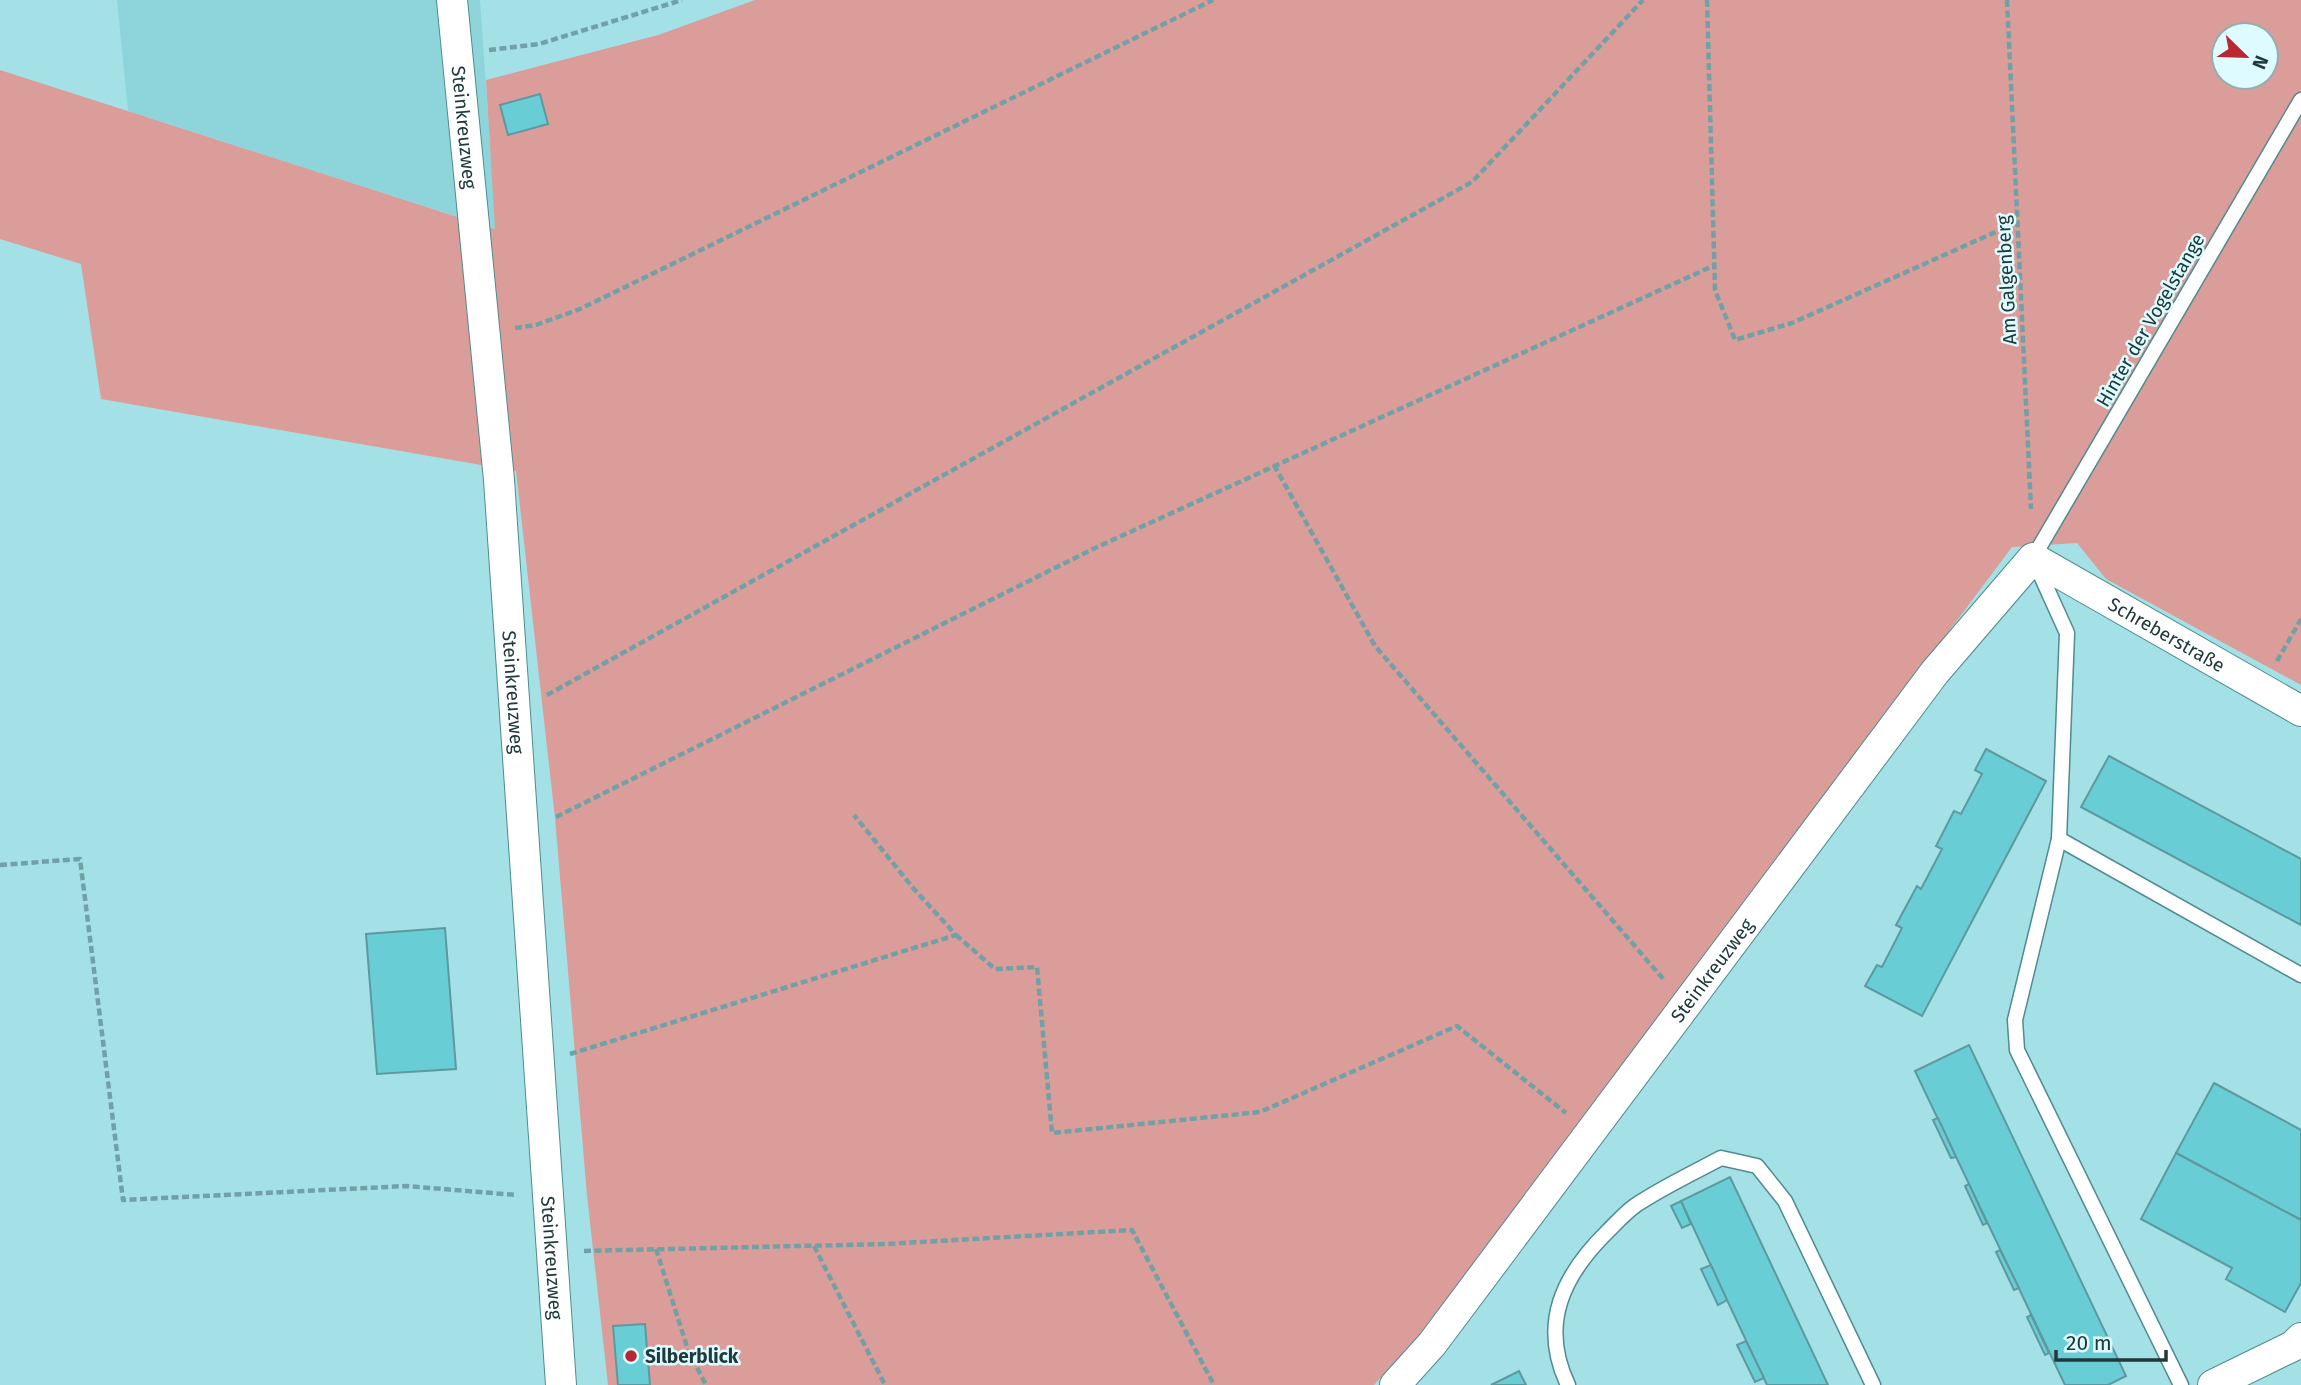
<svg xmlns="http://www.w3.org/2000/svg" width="2301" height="1385" viewBox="0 0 2301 1385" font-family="'Fira Sans',sans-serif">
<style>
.built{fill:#8ed5db}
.green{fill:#db9d99;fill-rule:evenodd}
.building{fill:#69cdd5;stroke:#5d999e;stroke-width:2}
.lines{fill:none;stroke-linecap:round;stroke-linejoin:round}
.service-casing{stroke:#4f8b90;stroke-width:17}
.minor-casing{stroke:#4f8b90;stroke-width:32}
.path{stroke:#71a1a6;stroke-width:4.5;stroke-dasharray:7 3.5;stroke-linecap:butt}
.service{stroke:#fff;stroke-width:14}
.minor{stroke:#fff;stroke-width:30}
.poi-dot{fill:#b82732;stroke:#defcff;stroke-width:2.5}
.labels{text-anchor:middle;stroke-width:5;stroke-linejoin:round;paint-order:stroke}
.street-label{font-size:19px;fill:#20393b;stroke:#defcff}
.poi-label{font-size:19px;font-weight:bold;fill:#20393b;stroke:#defcff;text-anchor:start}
</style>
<rect width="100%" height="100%" fill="#a3e1e7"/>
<polygon class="built" points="117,0 480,0 496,229 128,111"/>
<path class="green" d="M755,0H2301V685L2106,579L2077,543L2012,547L1435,1317L1374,1385H608L587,1195L555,818L516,471L101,399L81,264L0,239V70L495,229L486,80L658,35ZM2224,35H2266V77H2224Z"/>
<g class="building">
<polygon points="540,94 548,124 508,135 500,105"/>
<polygon points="1986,749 2046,781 1922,1016 1865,986 1877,965 1882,967 1902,928 1896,925 1917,886 1921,889 1942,849 1936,846 1954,811 1961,814 1982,774 1975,770"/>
<polygon points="2109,756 2301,859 2301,925 2081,807"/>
<polygon points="445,928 456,1069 377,1074 366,934"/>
<polygon points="1969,1045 2126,1376 2108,1385 2065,1385 1915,1071"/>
<polygon points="2214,1083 2301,1130 2301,1220 2176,1153"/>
<polygon points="1938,1118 1956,1157 1951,1158 1933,1120"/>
<polygon points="2176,1153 2301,1220 2301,1283 2285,1312 2226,1279 2232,1268 2141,1219"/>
<polygon points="1730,1177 1828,1385 1767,1385 1727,1300 1681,1201"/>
<polygon points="1969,1184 1987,1223 1983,1225 1965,1186"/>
<polygon points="1681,1201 1691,1224 1682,1228 1671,1206"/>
<polygon points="2000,1250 2019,1288 2014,1290 1996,1252"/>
<polygon points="1711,1265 1727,1300 1718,1305 1701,1269"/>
<polygon points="2031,1315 2049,1353 2045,1355 2027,1317"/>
<polygon points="645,1324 650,1385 618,1385 613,1326"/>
<polygon points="1746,1341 1764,1378 1755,1382 1737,1345"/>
<polygon points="1519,1371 1526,1385 1491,1385"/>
</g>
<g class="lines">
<g class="service-casing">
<g id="service">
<polyline points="2059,839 2301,975"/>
<path d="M1568,1385C1539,1324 1563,1275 1608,1231C1617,1222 1626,1212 1636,1205C1663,1187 1693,1173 1721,1158L1757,1166L1785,1201L1873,1385"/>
<polyline points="2181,1385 2017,1050 2015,1020 2059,839 2067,633 2033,558 2301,100"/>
</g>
</g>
<g class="minor-casing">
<g id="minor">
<path id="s1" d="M452,0L499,480L561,1385"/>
<path id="s2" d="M1395,1385L1432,1344L1935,672L2033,558L2301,711"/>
<polyline points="2213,1385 2293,1346 2301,1338"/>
</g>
</g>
<g class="path">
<polyline points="1707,0 1715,290 1735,340 1792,323 2018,222"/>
<polyline points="2007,0 2031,509"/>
<polyline points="489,50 539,44 682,0"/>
<polyline points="515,328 536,325 580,309 1213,0"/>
<polyline points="1274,465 1375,646 1665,981"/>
<polyline points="2277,661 2301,619"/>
<polyline points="547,695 1472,182 1643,0"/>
<polyline points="556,817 1095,548 1715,265"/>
<polyline points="0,865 80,859 123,1200 406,1186 516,1195"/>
<polyline points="956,935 995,969 1037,967 1052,1133 1260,1112 1457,1026 1566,1113"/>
<polyline points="570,1054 956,935 914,889 854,815"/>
<polyline points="814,1246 885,1385"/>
<polyline points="656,1249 688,1350 706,1385"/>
<polyline points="584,1251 885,1244 1132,1230 1214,1385"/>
</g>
<use href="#service" class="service"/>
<use href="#minor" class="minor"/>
</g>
<circle class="poi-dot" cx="631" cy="1356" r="7"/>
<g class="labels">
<g class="street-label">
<text dy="7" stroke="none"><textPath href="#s1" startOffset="128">Steinkreuzweg</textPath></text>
<text transform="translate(2006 280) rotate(-93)" y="7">Am Galgenberg</text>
<text transform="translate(2150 320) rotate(-60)" y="7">Hinter der Vogelstange</text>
<text dy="7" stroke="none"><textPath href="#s2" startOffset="1199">Schreberstraße</textPath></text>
<text dy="7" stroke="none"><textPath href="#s1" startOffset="695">Steinkreuzweg</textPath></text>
<text dy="7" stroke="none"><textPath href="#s2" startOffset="522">Steinkreuzweg</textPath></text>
<text dy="7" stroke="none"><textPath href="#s1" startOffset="1262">Steinkreuzweg</textPath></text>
</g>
<g class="poi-label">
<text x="645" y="1363">Silberblick</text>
</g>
</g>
<g transform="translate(2245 56) rotate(113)"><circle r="33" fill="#defcff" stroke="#92aeb1" stroke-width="2"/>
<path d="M0-5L12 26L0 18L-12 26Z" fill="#b82732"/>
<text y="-10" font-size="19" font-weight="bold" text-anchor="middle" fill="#20393b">N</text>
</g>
<path d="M2056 1350v10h110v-10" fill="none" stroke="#20393b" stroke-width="3.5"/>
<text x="2066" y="1350" font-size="21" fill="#20393b" stroke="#defcff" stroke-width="5" paint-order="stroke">20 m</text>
</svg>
